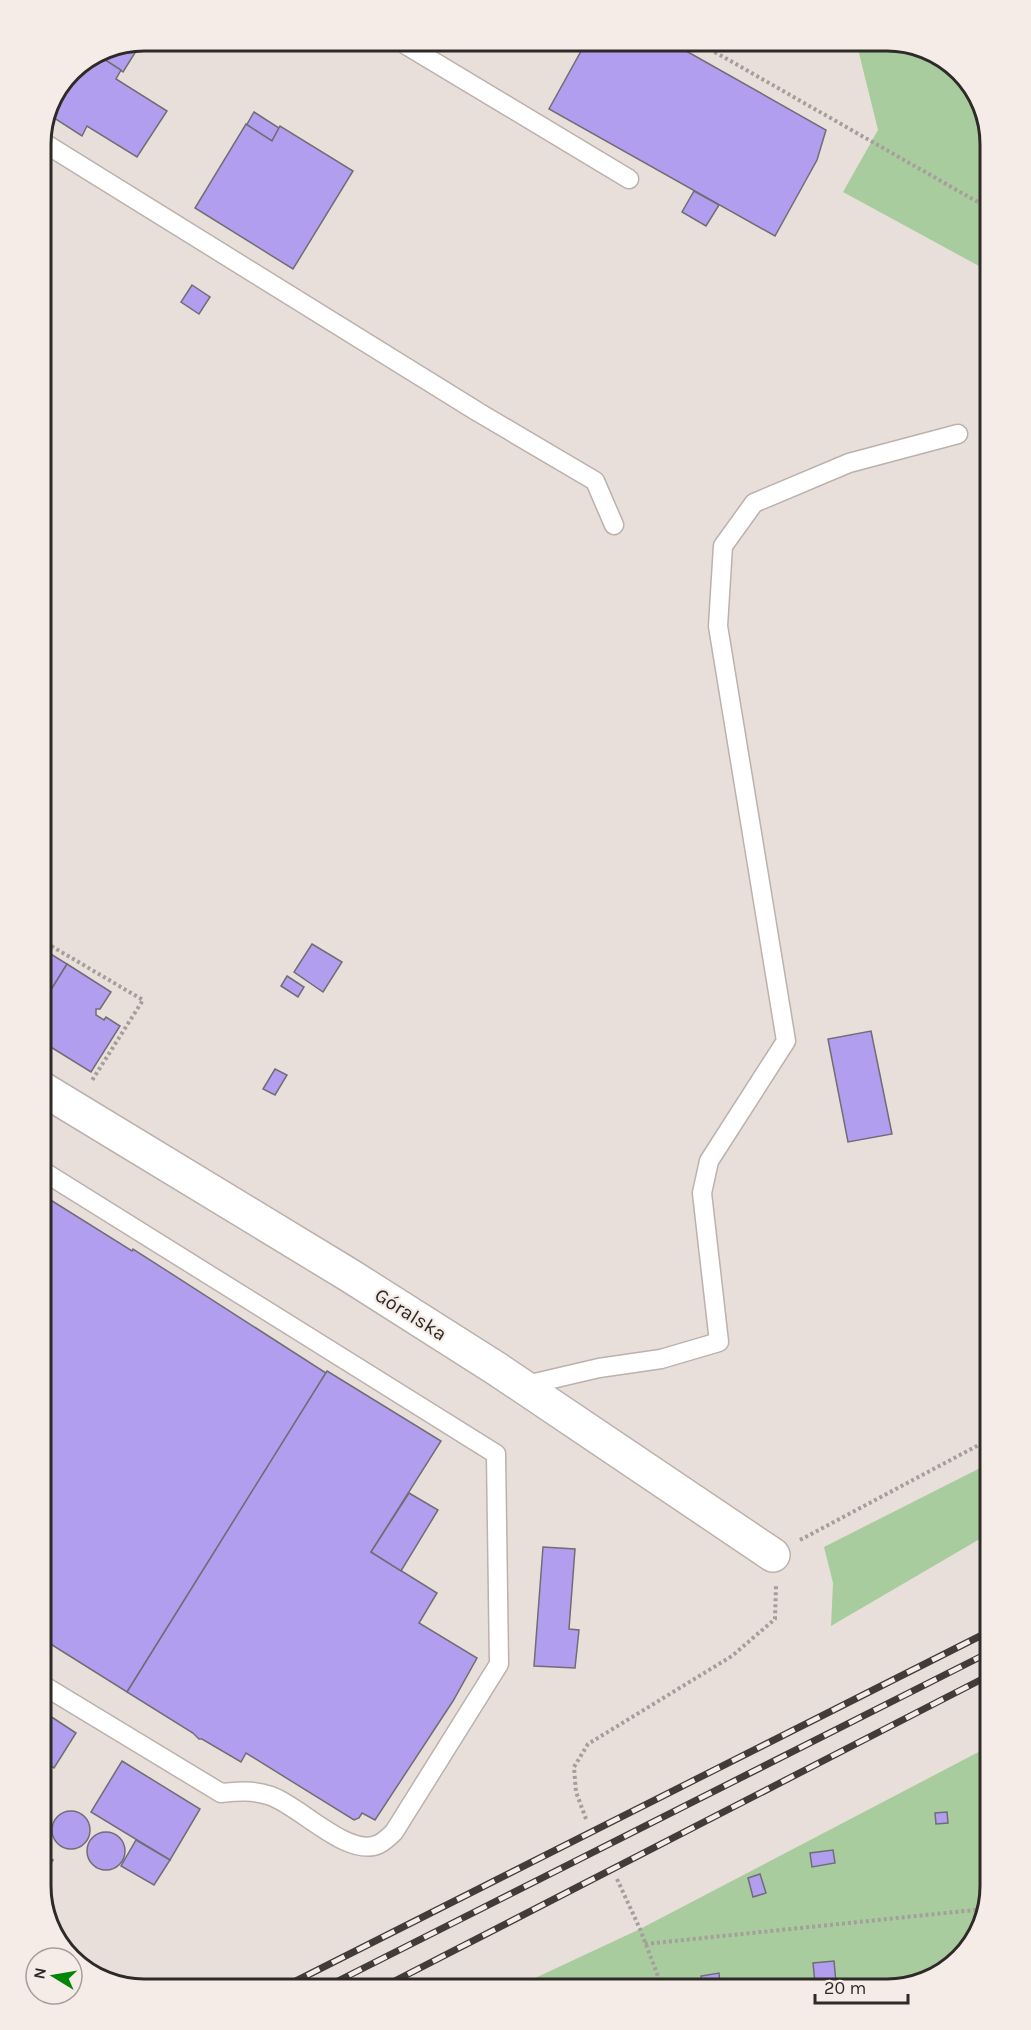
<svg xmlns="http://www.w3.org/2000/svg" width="1031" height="2030" viewBox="0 0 1031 2030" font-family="Karla,sans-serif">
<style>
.green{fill:#a8cc9e}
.building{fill:#b19eee;stroke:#6f6d75;stroke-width:1.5}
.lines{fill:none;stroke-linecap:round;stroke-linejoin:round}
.lane-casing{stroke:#bbb1ad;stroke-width:21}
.street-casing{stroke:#bbb1ad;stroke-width:36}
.path{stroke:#a69e9a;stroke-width:4;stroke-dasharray:3 3;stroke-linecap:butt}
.lane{stroke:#fff;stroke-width:18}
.street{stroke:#fff;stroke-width:33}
.rail-casing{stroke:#413c3a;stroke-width:7}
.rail{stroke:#f6ece7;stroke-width:4.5;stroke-dasharray:14;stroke-linecap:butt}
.labels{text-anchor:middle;stroke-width:4.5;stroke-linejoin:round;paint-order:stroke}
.street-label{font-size:20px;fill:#2e2a28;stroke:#f6ece7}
.rim{fill:none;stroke:#2e2a28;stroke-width:3}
</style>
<rect width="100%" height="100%" fill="#e9dfda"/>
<g class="green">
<polygon points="856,41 894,41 918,50 962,77 983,105 990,144 990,272 843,192 878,130"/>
<polygon points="990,1463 990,1533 831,1626 833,1583 824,1547"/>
<polygon points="990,1746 990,1886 973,1944 926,1982 518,1986 640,1929"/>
</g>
<g class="building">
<polygon points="672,43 826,130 817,160 775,236 549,109 585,44"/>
<polygon points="105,48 138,48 123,72 96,54"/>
<polygon points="96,54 121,70 116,79 167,111 137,157 87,126 82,136 51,116 71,71"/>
<polygon points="254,112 279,128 272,141 246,126"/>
<polygon points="246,124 272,141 280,126 353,171 293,269 195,208"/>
<polygon points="694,191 719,205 706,226 682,212"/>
<polygon points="192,285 210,297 199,314 181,302"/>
<polygon points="312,944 342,962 323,992 294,972"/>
<polygon points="41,948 67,964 41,1006"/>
<polygon points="67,964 111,992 100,1009 96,1009 96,1015 104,1020 106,1017 120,1026 91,1072 41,1041 41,1006"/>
<polygon points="287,976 304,987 298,997 281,986"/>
<polygon points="871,1031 892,1134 848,1142 828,1039"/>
<polygon points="275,1069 287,1075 275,1095 263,1089"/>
<polygon points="41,1194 132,1251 133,1249 326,1373 127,1692 41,1638"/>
<polygon points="327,1371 441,1441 371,1552 437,1593 419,1623 477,1658 453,1701 375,1820 362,1813 359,1818 354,1820 246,1753 241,1762 202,1739 199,1739 193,1733 127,1692"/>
<polygon points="409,1493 438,1510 401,1571 371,1552"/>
<polygon points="543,1547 575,1549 569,1629 579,1630 575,1668 534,1666"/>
<polygon points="41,1710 76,1733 54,1768 41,1760"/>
<polygon points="122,1761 200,1809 170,1860 91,1812"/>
<circle cx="71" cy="1830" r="19"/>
<polygon points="947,1812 948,1823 936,1824 935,1813"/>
<circle cx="106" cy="1851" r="19"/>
<polygon points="136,1840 170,1860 154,1885 121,1866"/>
<polygon points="833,1850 835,1863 812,1867 810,1853"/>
<polygon points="41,1852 53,1860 41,1880"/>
<polygon points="760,1874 766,1893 753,1897 748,1878"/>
<polygon points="834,1961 836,1983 815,1983 813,1963"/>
<polygon points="719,1973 720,1984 702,1984 701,1976"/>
</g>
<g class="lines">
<g class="lane-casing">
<g id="lane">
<polyline points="406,45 629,179"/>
<polyline points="41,141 478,412 595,481 614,525"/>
<polyline points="522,1386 599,1368 661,1359 719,1342 702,1193 709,1161 786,1041 718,626 723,546 754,503 849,463 958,434"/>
<path d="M41,1684L221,1793C239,1791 254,1790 271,1796C300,1806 349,1859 379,1844C385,1841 390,1836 394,1832L499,1664L496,1454L41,1170"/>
</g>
</g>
<g class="street-casing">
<polyline id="street" points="41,1088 349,1275 497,1369 773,1555"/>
</g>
<g class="path">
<polyline points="699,43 990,209"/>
<polyline points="41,940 143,1000 91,1082"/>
<polyline points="800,1540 990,1439"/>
<polyline points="586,1819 576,1792 574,1767 588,1744 732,1656 775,1619 776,1585"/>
<polyline points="617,1879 640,1929 661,1984"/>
<polyline points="645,1944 984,1909"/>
</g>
<use href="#lane" class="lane"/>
<use href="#street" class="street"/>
<g class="rail-casing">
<g id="rail">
<polyline points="383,1987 990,1675"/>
<polyline points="282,1988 990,1631"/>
<polyline points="324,1988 990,1652"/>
</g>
</g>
<use href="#rail" class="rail"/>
</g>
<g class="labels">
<g class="street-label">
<text transform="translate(411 1314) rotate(32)" y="7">Góralska</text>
</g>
</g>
<path d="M0 0H1031V2030H0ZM144 51H887A93 93 0 0 1 980 144V1886A93 93 0 0 1 887 1979H144A93 93 0 0 1 51 1886V144A93 93 0 0 1 144 51Z" fill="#f6ece7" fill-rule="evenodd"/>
<path class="rim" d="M144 51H887A93 93 0 0 1 980 144V1886A93 93 0 0 1 887 1979H144A93 93 0 0 1 51 1886V144A93 93 0 0 1 144 51Z"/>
<g transform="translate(54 1976) rotate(281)"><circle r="28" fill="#f6ece7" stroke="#a69e9b" stroke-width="1.5"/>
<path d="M0-4.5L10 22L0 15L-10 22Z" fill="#028608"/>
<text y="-9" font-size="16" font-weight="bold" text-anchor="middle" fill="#2e2a28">N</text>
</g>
<path d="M815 1994v9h93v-9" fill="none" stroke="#2e2a28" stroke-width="3"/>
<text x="824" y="1994" font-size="18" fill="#2e2a28" stroke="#f6ece7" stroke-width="4.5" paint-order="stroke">20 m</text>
</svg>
